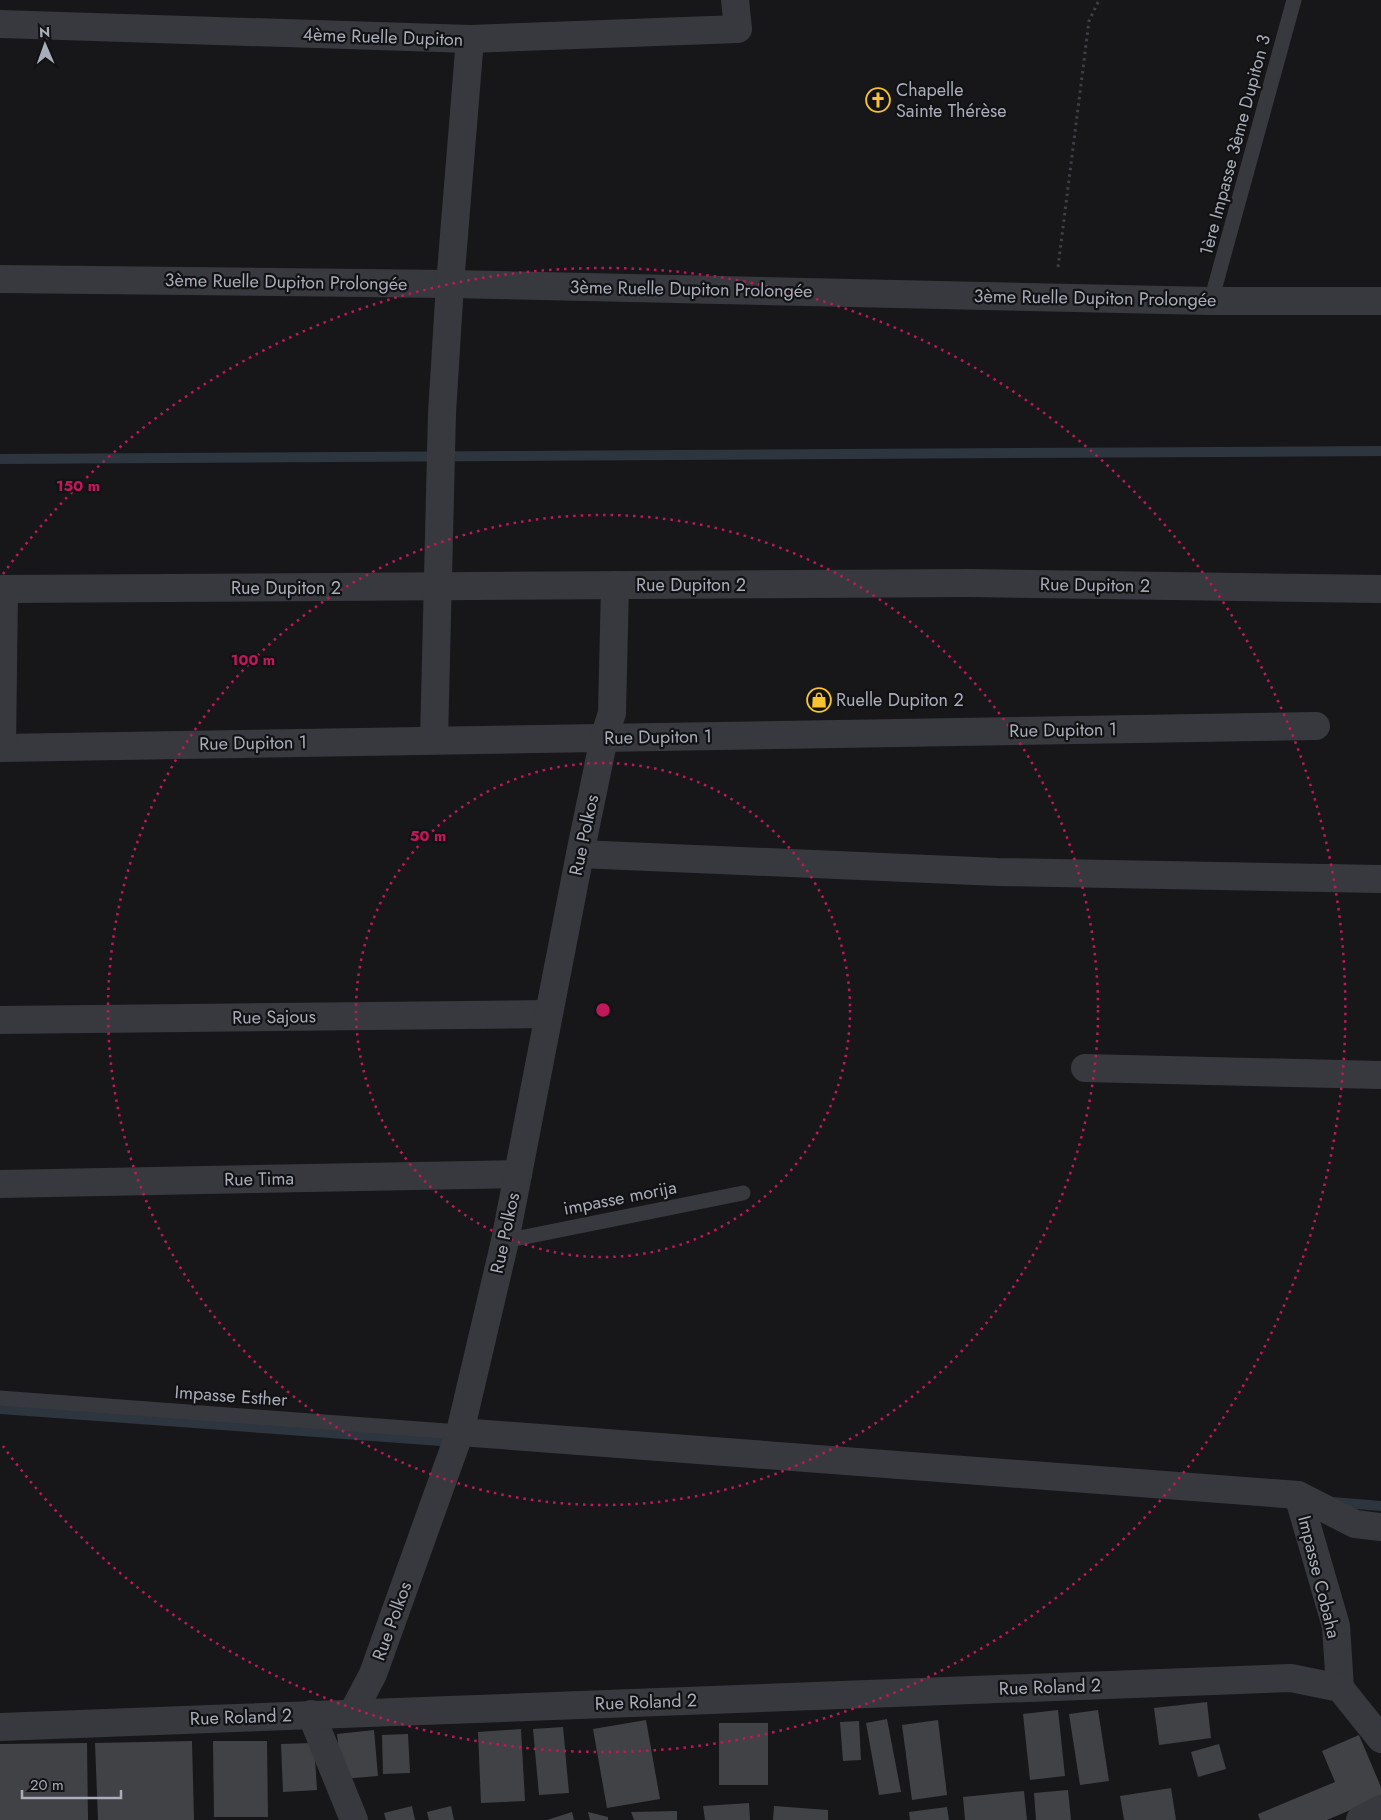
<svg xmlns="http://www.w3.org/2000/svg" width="1381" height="1820" viewBox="0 0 1381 1820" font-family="Jost,sans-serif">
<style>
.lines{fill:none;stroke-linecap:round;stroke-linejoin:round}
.stream{stroke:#2d353e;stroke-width:10}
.building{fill:#414246}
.path{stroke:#3e4046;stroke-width:3;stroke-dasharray:2.5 4;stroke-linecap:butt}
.service{stroke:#38393f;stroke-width:15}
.minor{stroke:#38393f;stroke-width:28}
.ring{fill:none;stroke:#c2185b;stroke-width:2.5;stroke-dasharray:2.5 5}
.labels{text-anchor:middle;stroke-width:4.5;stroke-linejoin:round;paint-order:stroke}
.street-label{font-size:18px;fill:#a9adba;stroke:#121214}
.poi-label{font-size:18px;fill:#a9adba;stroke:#121214;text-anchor:start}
.centre{fill:#c2185b;stroke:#121214;stroke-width:2.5}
.ring-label{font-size:15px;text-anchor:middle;font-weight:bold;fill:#c2185b;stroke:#121214;stroke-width:4.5;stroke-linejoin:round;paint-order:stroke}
</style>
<rect width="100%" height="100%" fill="#171719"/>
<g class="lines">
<g class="stream">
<polyline points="0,459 1381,451"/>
<polyline points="0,1409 455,1442"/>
<polyline points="1332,1502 1381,1506"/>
</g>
</g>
<g class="building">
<polygon points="1207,1702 1211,1738 1159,1745 1154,1708"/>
<polygon points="1058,1710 1065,1776 1030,1780 1023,1714"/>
<polygon points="1098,1710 1109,1781 1080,1785 1069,1714"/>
<polygon points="887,1719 901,1792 879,1795 866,1723"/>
<polygon points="646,1720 660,1799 607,1808 593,1729"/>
<polygon points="938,1720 947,1795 912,1800 902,1725"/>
<polygon points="859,1721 861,1760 843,1761 840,1722"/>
<rect x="719" y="1723" width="49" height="62"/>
<polygon points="563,1727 569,1793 539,1795 533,1729"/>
<polygon points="521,1729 525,1801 481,1803 478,1732"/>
<polygon points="374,1730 378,1776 342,1779 337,1734"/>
<polygon points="408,1734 410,1773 383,1774 382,1735"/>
<polygon points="1359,1735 1381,1787 1381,1797 1327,1820 1260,1820 1258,1814 1335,1782 1322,1751"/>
<polygon points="192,1741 194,1820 98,1820 95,1743"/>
<polygon points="213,1741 267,1741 268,1817 214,1817"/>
<polygon points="87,1743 88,1820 0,1820 0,1744"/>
<polygon points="314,1743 317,1790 283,1792 281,1744"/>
<polygon points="1219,1744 1226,1769 1198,1777 1191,1752"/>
<polygon points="1171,1788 1176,1820 1124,1820 1120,1796"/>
<polygon points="1068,1790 1071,1820 1036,1820 1034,1793"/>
<polygon points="1024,1791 1027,1820 965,1820 963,1797"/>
<polygon points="749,1803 750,1820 705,1820 703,1806"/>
<polygon points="412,1806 415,1820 386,1820 384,1813"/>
<polygon points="451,1806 454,1820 429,1820 427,1812"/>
<polygon points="774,1806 828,1810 828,1820 773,1820"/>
<polygon points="947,1807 949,1820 910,1820 909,1812"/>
<polygon points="677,1811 677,1820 634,1820 631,1812"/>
<polygon points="572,1812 574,1820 547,1820"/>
<polygon points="588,1812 608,1817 608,1820 590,1820"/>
</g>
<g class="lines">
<polyline class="path" points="1058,267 1089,21 1099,0"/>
<g class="service">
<polyline points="1211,301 1294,0"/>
<polyline points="505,1241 743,1193"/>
<polyline points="0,1398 460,1432"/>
</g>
<g class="minor">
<polyline points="0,24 470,39 738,29 735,0"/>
<polyline points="0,279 450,284 1211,301 1381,301"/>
<polyline points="0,589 969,583 1381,589"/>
<polyline points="434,740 442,413 450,284 470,39"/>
<polyline points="0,748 1316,726"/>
<polyline points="2,748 4,589"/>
<polyline points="580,854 998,872 1381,879"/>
<polyline points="0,1020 548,1014"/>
<polyline points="1085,1068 1381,1075"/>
<polyline points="0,1184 518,1174"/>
<polyline points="460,1432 1298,1495 1355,1524 1381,1527"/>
<polyline points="1298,1495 1336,1626 1340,1688"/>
<polyline points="353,1712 373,1674 460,1432 505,1241 580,854 604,738 612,713 615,585"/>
<polyline points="311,1714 354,1820"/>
<polyline points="0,1727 1291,1678 1340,1688 1381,1739"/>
<polyline points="1360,1820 1381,1809"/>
</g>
</g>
<g class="ring">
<circle cx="603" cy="1010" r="247"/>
<circle cx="603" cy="1010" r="495"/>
<path d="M3 574A742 742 0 1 1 3 1446"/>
</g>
<defs>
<g id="church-ring" transform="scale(1.25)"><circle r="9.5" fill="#121214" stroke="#f6c332" stroke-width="1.5"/><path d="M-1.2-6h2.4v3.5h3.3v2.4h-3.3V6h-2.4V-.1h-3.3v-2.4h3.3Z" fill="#f6c332"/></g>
<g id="shop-ring" transform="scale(1.25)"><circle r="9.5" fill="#121214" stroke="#f6c332" stroke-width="1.5"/><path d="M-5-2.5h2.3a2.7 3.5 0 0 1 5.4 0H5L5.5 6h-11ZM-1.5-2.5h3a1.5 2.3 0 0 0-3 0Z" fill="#f6c332"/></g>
</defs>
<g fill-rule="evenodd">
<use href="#church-ring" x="878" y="100"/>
<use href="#shop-ring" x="819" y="700"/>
</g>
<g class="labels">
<g class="street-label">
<text transform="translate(383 37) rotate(2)" y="6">4ème Ruelle Dupiton</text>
<text transform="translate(1235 145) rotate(-75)" y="6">1ère Impasse 3ème Dupiton 3</text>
<text transform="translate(286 282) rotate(1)" y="6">3ème Ruelle Dupiton Prolongée</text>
<text transform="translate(691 289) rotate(1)" y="6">3ème Ruelle Dupiton Prolongée</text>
<text transform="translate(1095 298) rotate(1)" y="6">3ème Ruelle Dupiton Prolongée</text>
<text x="691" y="591">Rue Dupiton 2</text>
<text transform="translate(1095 585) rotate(1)" y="6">Rue Dupiton 2</text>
<text x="286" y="594">Rue Dupiton 2</text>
<text transform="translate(1063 730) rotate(-1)" y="6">Rue Dupiton 1</text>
<text transform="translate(658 737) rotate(-1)" y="6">Rue Dupiton 1</text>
<text transform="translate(253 743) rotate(-1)" y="6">Rue Dupiton 1</text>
<text transform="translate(584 835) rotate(-78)" y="6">Rue Polkos</text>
<text transform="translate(274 1017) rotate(-1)" y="6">Rue Sajous</text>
<text transform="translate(259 1179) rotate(-1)" y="6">Rue Tima</text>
<text transform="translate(620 1198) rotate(-11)" y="6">impasse morija</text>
<text transform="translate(505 1233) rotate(-78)" y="6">Rue Polkos</text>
<text transform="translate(231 1396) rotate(4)" y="6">Impasse Esther</text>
<text transform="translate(1319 1577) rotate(76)" y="6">Impasse Cobaha</text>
<text transform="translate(392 1621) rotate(-70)" y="6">Rue Polkos</text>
<text transform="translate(1050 1687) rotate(-2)" y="6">Rue Roland 2</text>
<text transform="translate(646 1702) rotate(-2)" y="6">Rue Roland 2</text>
<text transform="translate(241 1717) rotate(-2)" y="6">Rue Roland 2</text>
</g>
<g class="poi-label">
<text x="896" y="96">Chapelle<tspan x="896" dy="21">Sainte Thérèse</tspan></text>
<text x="836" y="706">Ruelle Dupiton 2</text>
</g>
</g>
<circle cx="603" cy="1010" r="8" class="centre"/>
<g class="ring-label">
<text x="78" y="491">150 m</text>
<text x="253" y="665">100 m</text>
<text x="428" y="841">50 m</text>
</g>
<g transform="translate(45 45) rotate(358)" stroke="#121214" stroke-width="4" paint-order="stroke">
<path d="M0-4L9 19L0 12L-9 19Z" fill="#a9adba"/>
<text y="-8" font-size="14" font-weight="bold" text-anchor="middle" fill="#a9adba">N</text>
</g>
<path d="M22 1790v8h99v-8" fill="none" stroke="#a9adba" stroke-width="2.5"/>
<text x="30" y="1790" font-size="15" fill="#a9adba" stroke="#121214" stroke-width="4" paint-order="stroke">20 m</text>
</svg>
